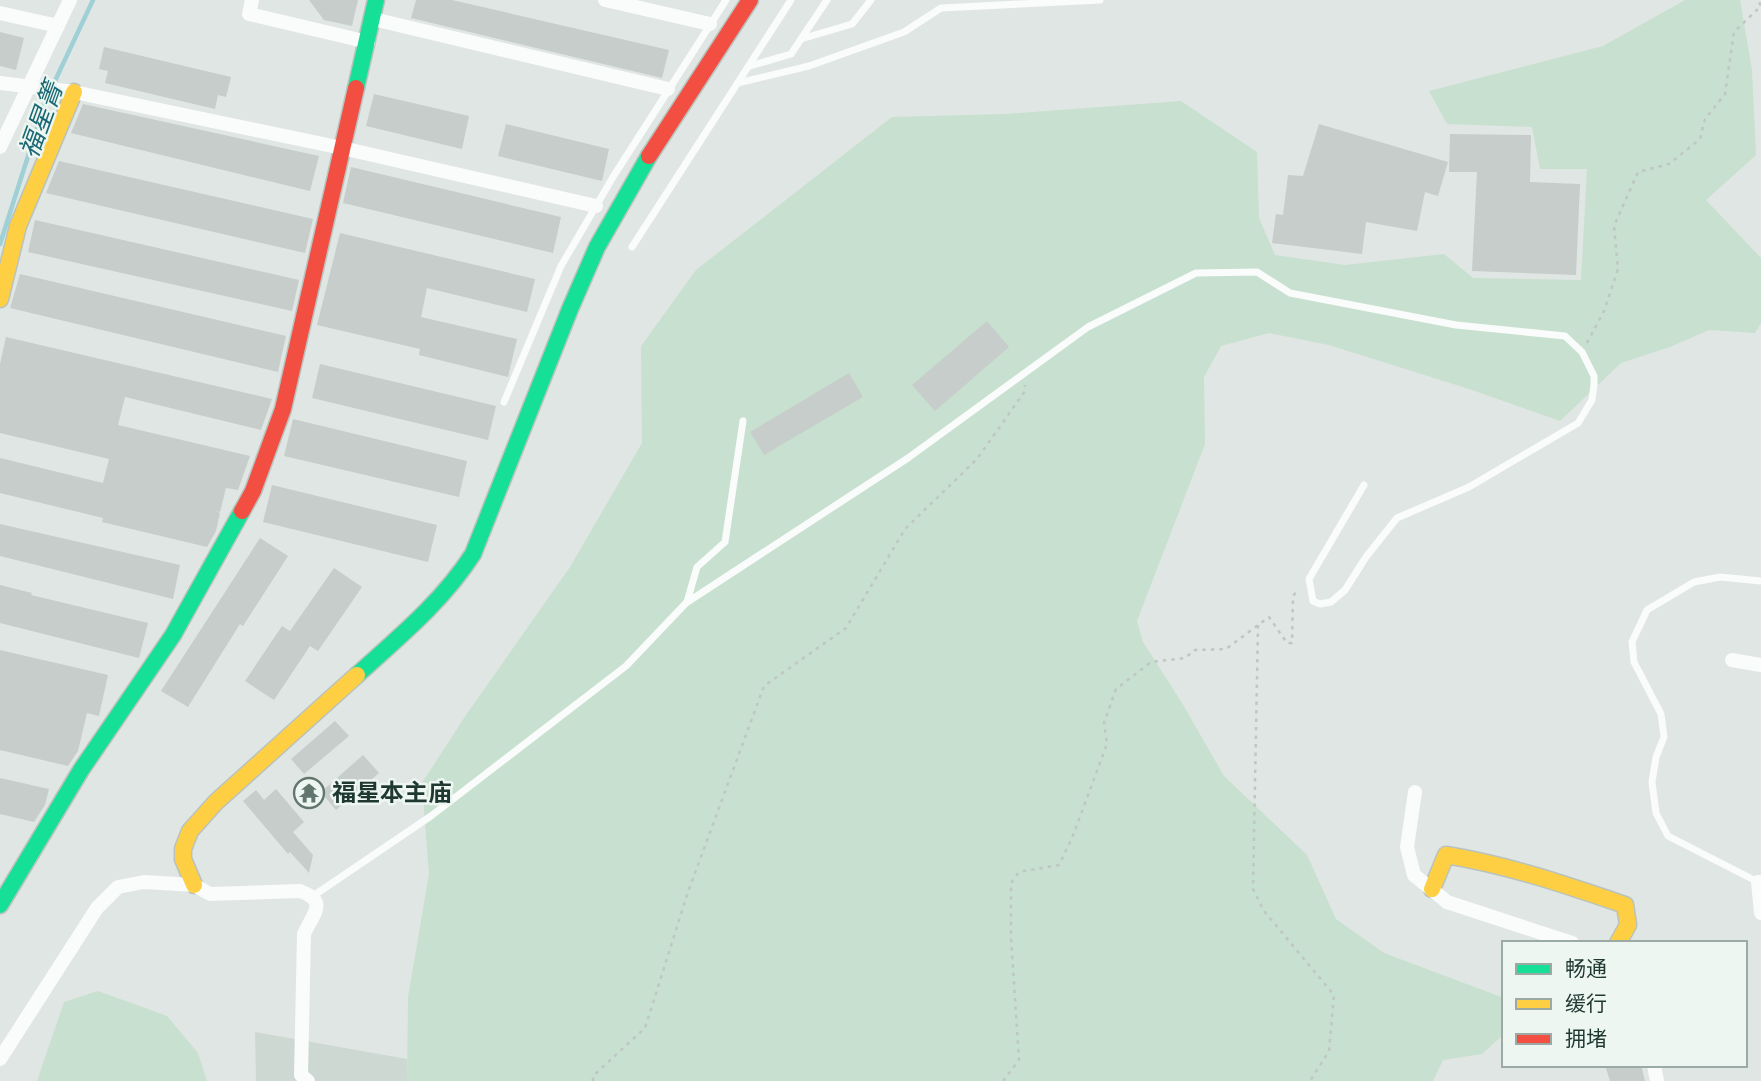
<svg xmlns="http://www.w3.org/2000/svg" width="1761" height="1081" viewBox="0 0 1761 1081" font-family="'IBM Plex Sans','Noto Sans SC',sans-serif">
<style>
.built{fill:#cdd8d3}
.green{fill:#c8e0cf}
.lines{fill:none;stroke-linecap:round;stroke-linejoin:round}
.stream{stroke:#9fd0d6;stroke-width:4.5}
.building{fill:#c7cdca}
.fast-casing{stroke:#b9c3be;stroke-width:19}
.slow-casing{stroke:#b9c3be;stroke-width:19}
.jam-casing{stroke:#b9c3be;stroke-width:19}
.path{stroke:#bec7c4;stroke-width:2.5;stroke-dasharray:3.5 5;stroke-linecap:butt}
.lane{stroke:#fafbfb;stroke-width:7}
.street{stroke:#fafbfb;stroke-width:14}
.fast{stroke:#16e098;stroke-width:16}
.slow{stroke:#ffcf43;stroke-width:16}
.jam{stroke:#f24e42;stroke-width:16}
.labels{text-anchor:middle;stroke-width:5;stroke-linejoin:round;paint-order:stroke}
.poi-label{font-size:24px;font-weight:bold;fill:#1f3831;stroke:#edf6f1;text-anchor:start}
.water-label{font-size:26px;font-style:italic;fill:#196874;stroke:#edf6f1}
</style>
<rect width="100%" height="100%" fill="#e0e6e3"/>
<polygon class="built" points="255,1032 407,1059 407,1081 256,1081"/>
<g class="green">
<polygon points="1685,0 1740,0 1752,70 1756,155 1706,200 1761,258 1761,323 1755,333 1709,330 1670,347 1621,363 1560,421 1469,389 1329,345 1269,333 1221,346 1204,377 1205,444 1137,621 1143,642 1182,703 1224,776 1307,855 1336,919 1384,953 1504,998 1504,1034 1482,1054 1443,1060 1433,1081 407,1081 408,997 429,874 422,783 466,715 570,567 642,443 641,346 696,270 892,117 1005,114 1181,101 1257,152 1259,218 1275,255 1345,265 1444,254 1473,278 1581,280 1587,169 1540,169 1532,127 1447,124 1429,91 1603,46"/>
<polygon points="98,991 167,1016 198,1053 207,1081 37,1081 64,1002"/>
</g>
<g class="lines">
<polyline class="stream" points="0,244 46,100 93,0"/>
</g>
<g class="building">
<polygon points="309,0 358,0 352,26 324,20"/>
<polygon points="416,0 452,0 669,50 662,78 411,18"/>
<polygon points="0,32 24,38 16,70 0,66"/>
<polygon points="104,47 231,77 226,97 218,95 215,109 105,83 108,71 99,69"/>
<polygon points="374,94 469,116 462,149 366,126"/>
<polygon points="83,104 319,156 310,191 71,133"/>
<polygon points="506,124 609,149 602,181 498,156"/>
<polygon points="1319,124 1448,162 1438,196 1425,192 1417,231 1366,222 1362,254 1272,243 1276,214 1283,215 1288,175 1303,176"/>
<polygon points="1450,134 1531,135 1530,182 1580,184 1576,275 1472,271 1477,172 1449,172"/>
<polygon points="59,161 313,219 305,253 46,193"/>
<polygon points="351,167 561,217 553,253 343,203"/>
<polygon points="35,220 299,280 292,311 28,252"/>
<polygon points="340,233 535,279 527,312 427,288 421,317 517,339 508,377 419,355 420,349 317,325"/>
<polygon points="20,274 286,336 278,372 10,308"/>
<polygon points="987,321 1009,347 935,411 912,385"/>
<polygon points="6,337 272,399 261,430 125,397 118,425 250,456 238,490 226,488 220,512 216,511 220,513 216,531 207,547 102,522 103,518 0,493 0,458 103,483 109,459 0,433 0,364"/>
<polygon points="320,364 496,406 488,440 312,398"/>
<polygon points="849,373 863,397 764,455 750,432"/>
<polygon points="293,419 467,461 459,497 284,456"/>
<polygon points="272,485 437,525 428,562 263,522"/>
<polygon points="0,524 180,565 173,599 0,556"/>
<polygon points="260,538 288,556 243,626 240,624 188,707 161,691"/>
<polygon points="334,568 362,587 318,651 310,646 274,700 245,681 282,626 290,631"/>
<polygon points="0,585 32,593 31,595 148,623 139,658 0,623"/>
<polygon points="0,650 108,675 99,716 87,713 78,751 68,766 0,750"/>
<polygon points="335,721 349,736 304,774 291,759"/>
<polygon points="363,755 379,773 336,810 321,792"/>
<polygon points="0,778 49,789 45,805 34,822 0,814"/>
<polygon points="276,789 304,822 293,832 313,855 309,873 290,852 288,854 243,801 256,790 264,800"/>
<polygon points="1605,1065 1641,1065 1645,1081 1610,1081"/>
</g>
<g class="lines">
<g class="fast-casing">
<g id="fast">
<polyline points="356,88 376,0"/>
<path d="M357,675C399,637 442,602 473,554L570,309L597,247L649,156"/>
<polyline points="0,905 81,770 173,635 242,511"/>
</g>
</g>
<g class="slow-casing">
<g id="slow">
<polyline points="0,299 18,226 74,92"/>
<polyline points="194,885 183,859 183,849 190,831 216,802 357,675"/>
<path d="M1432,889L1446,855C1508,865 1566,885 1625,905L1628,925L1618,943"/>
</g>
</g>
<g class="jam-casing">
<g id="jam">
<polyline points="649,156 750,0"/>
<polyline points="242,511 253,491 283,409 356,88"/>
</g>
</g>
<g class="path">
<polyline points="1587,343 1604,311 1618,269 1614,226 1638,172 1669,164 1700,139 1705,119 1725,94 1734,32 1761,6 1758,0"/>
<polyline points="1258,625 1253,889 1264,911 1334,995 1329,1051 1310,1081"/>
<polyline points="593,1081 593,1076 645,1028 688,892 764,686 846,628 905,529 977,459 1025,391 1025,385"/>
<polyline points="1003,1081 1019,1060 1011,937 1011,883 1019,872 1059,865 1072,838 1107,744 1104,723 1116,689 1151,662 1185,658 1195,650 1226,649 1269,617 1287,643 1292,643 1293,596 1299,589"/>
</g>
<g class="lane">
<polyline points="801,39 852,24 871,0"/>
<polyline points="750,66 791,54 827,0"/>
<polyline points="738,83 809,66 904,32 941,8 1100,0"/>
<polyline points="632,247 791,0"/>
<polyline points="504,402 561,266 613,177 726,0"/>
<polyline points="687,602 697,567 725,542 743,421"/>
<polyline points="1758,882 1668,836 1656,813 1652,782 1656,757 1664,737 1661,714 1634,662 1632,642 1647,610 1694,582 1720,577 1761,581"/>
<polyline points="313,896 431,816 626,666 686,603 908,458 1088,327 1196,273 1257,272 1290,293 1456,325 1565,336 1582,352 1594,376 1594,385 1592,400 1578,423 1469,487 1397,518 1366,557 1345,590 1331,602 1320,604 1313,601 1309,579 1364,485"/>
</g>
<g class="street">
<polyline points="252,0 249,14 368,42"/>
<polyline points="605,0 710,24"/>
<polyline points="0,13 58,26"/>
<polyline points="373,19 668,89"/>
<polyline points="0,83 74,92 342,148 596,206"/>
<polyline points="0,147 70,0"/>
<polyline points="1732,660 1761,665"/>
<polyline points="1415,792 1407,847 1414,875 1447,902 1572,943"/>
<polyline points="1761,882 1758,882 1761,913"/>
<path d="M0,1059L97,908L118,887L144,882L194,885L210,894L300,891C329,902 313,913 304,934L301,1075L308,1081"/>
<polyline points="1654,1065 1657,1081"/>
</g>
<use href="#fast" class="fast"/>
<use href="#slow" class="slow"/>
<use href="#jam" class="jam"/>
</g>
<defs>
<g id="temple-ring" transform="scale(1.575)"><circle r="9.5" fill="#edf6f1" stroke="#63756f" stroke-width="1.5"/><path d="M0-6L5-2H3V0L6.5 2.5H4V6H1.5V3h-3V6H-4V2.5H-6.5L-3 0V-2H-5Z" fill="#63756f"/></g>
</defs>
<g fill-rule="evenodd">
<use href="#temple-ring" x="309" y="793"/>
</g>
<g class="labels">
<g class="poi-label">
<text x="332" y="801">福星本主庙</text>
</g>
<g class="water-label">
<text transform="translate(41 120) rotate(-70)" y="9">福星箐</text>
</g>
</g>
<rect x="1502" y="941" width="245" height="126" fill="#edf6f1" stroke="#9baaa4" stroke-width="2"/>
<rect x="1516" y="964" width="35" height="10" fill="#16e098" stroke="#9baaa4" stroke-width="2"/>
<text x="1565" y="976" font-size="21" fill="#1f3831">畅通</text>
<rect x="1516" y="999" width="35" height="10" fill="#ffcf43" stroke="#9baaa4" stroke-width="2"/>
<text x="1565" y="1011" font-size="21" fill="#1f3831">缓行</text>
<rect x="1516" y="1034" width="35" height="10" fill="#f24e42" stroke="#9baaa4" stroke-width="2"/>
<text x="1565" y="1046" font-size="21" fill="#1f3831">拥堵</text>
</svg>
